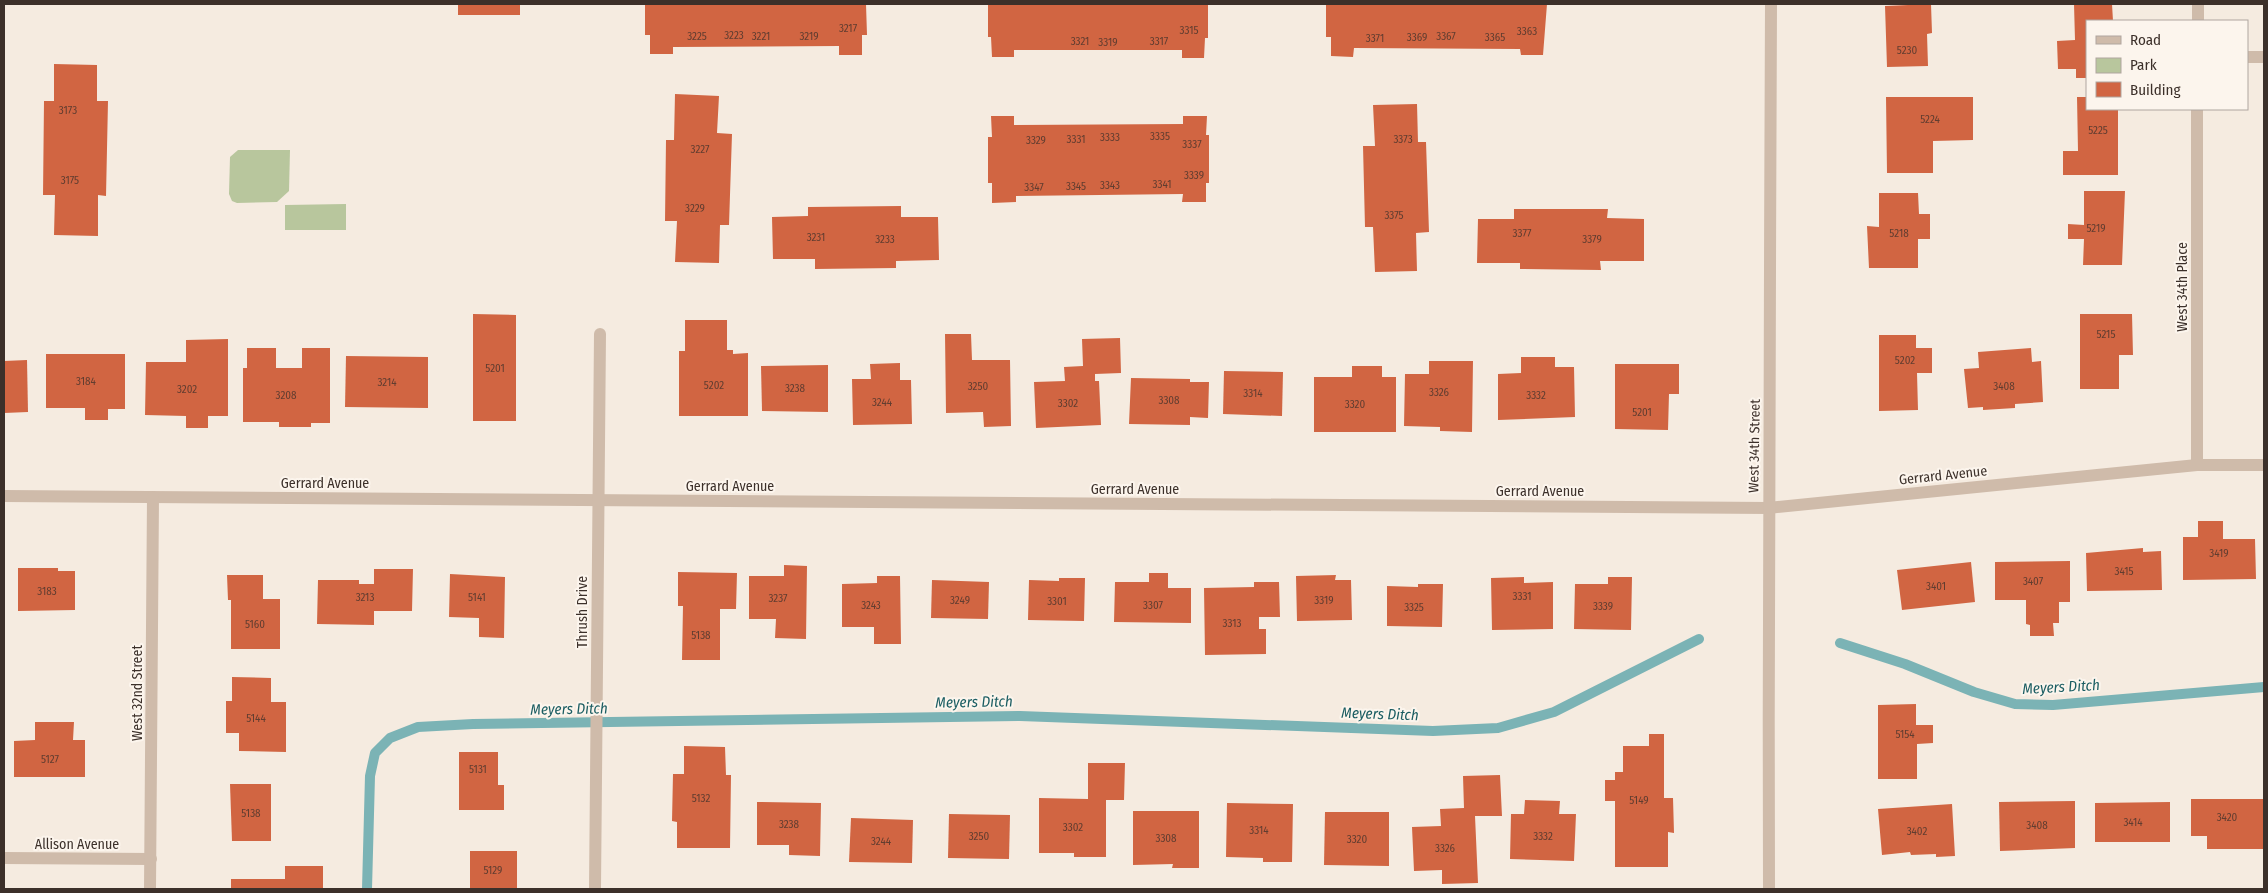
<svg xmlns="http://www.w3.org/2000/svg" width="2268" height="893" viewBox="0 0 2268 893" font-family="'Fira Sans Condensed',sans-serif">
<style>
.green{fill:#b8c69d}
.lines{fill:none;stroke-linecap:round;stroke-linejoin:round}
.stream{stroke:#7bb3b5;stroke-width:10}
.building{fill:#d16542}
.minor{stroke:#cfbbaa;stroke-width:12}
.labels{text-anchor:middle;stroke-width:4;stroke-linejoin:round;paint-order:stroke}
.number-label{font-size:11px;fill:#613d30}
.street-label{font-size:14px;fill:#3c302a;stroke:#fcf5ed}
.water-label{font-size:15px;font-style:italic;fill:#1b5d62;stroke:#fcf5ed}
</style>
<rect width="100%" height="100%" fill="#f5ebe0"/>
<g class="green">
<polygon points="238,150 290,150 289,191 277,202 237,203 232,201 229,194 230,157"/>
<polygon points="346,204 346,230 285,230 285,205"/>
</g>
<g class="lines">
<g class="stream">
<polyline points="1840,643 1905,664 1974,692 2015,704 2053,705 2264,687"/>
<polyline points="367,889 370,776 375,753 390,738 418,727 473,724 1020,716 1433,731 1498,728 1554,712 1699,639"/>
</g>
</g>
<g class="building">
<rect x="458" y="4" width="62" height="11"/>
<polygon points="645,4 866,4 867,35 862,35 862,55 839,55 839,46 673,47 673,54 650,54 650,35 645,35"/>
<polygon points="988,4 1208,4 1208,38 1205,38 1204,58 1182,58 1182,50 1014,50 1014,57 992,57 991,37 988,37"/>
<polygon points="1326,4 1547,4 1543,55 1521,55 1520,49 1354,48 1353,57 1331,56 1331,37 1326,37"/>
<polygon points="1931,4 1932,33 1927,34 1928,66 1887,67 1885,6"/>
<polygon points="2074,4 2112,4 2113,21 2087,21 2087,78 2076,78 2076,69 2058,69 2057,41 2075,40"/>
<polygon points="54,64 97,65 97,101 108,101 106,196 98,195 98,236 54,235 55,195 43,195 44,101 54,101"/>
<polygon points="675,94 719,96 717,133 732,134 729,225 720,225 719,263 675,262 677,221 665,221 666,140 674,140"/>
<polygon points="1886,97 1973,97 1973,140 1933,141 1933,173 1887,173"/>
<polygon points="2077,97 2087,97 2087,109 2118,109 2118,175 2063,175 2063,151 2078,151"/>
<polygon points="1417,104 1418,142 1426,142 1429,232 1416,233 1417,271 1375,272 1373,227 1365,227 1363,146 1375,146 1373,105"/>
<polygon points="991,116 1014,116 1014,125 1183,124 1183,116 1207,116 1206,135 1209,135 1209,183 1206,183 1206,202 1182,202 1183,194 1016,196 1016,202 992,203 992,183 988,183 988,137 992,137"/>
<polygon points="2084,191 2125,191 2122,265 2083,265 2084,239 2068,239 2068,224 2084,225"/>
<polygon points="1879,193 1918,193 1919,214 1930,214 1930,239 1918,239 1918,268 1869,268 1867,226 1879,227"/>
<polygon points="901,206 901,217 938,217 939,260 896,261 896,268 815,269 815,259 773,259 772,217 808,216 808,207"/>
<polygon points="1514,209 1608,209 1607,218 1644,219 1644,261 1600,261 1601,270 1520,269 1520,263 1477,263 1478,219 1514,219"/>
<polygon points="473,314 516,315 516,421 473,421"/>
<polygon points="2080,314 2132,314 2133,355 2119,355 2119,389 2080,389"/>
<polygon points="685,320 727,320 727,350 733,350 733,354 748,353 748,416 679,416 679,351 685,351"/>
<polygon points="945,334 971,334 972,360 1010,360 1011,426 984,427 983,412 946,413"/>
<polygon points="1879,335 1916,335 1916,348 1932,348 1932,373 1917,373 1918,410 1879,411"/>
<polygon points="1120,338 1121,373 1095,374 1095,381 1099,381 1101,425 1036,428 1034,382 1065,381 1064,367 1083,366 1082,339"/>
<polygon points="228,339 228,416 208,416 208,428 186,428 186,416 145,415 146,362 186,362 186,340"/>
<polygon points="247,348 276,348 276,368 302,368 302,348 330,348 330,423 311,423 311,427 279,427 279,422 243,422 243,368 247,368"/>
<polygon points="2031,348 2032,362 2041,361 2043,402 2015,404 2015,408 1983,410 1983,407 1968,408 1964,369 1979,368 1978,352"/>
<polygon points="46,354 125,354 125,409 108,409 108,420 85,420 85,408 46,408"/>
<polygon points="346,356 428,357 428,408 345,407"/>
<polygon points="1521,357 1555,357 1555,367 1574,367 1575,417 1498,420 1498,374 1521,373"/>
<polygon points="27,360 28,412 4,413 4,361"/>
<polygon points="1429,361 1473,361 1472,432 1440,431 1440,427 1404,426 1405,374 1429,374"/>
<polygon points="900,363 900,380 911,380 912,424 853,425 852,379 871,379 870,364"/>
<polygon points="1615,364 1679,364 1679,394 1669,394 1668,430 1615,429"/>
<polygon points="828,365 828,412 762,411 761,366"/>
<polygon points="1352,366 1382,366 1382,377 1396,377 1396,432 1314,432 1314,377 1352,377"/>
<polygon points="1224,371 1283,372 1282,416 1223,414"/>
<polygon points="1131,378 1190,379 1190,382 1209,382 1208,418 1190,417 1190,425 1129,424"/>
<polygon points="2198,521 2223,521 2223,539 2255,539 2256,579 2183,580 2183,537 2198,537"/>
<polygon points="2143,548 2143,552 2161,551 2162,590 2087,591 2086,553"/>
<polygon points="2070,561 2070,602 2059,602 2059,623 2053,623 2054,636 2030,636 2030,625 2026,624 2026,600 1995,600 1995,562"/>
<polygon points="1971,562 1975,602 1902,610 1897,570"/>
<polygon points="784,565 807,566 806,639 775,638 776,619 749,619 749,576 784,576"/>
<polygon points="18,568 58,568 58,571 75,571 75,610 18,611"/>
<polygon points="374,569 413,569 412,611 374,611 374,625 317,624 318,580 359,580 359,584 374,584"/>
<polygon points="678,572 737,573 736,609 720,609 720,660 682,660 683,606 678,606"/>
<polygon points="1149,573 1168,573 1168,588 1191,588 1191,623 1114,622 1115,582 1149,582"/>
<polygon points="450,574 505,577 504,638 479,637 479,618 449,617"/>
<polygon points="227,575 263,575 263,599 280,599 280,649 231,649 231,600 228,600"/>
<polygon points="1336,575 1335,580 1351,580 1352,620 1297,621 1296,576"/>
<polygon points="877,576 900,576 901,644 874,644 874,627 842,627 842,584 877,583"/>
<polygon points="1524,577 1524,583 1553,582 1553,629 1492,630 1491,578"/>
<polygon points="1608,577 1632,577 1631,630 1574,629 1575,584 1608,584"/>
<polygon points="1059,578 1085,578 1084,621 1028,620 1029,580 1059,581"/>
<polygon points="932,580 989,582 988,619 931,618"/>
<polygon points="1254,582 1279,582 1280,617 1259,617 1259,629 1266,629 1266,654 1205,655 1204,588 1254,587"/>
<polygon points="1418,584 1443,584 1442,627 1387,626 1387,586 1418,587"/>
<polygon points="232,677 271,678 271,702 286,702 286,752 239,751 239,733 226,733 226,701 232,701"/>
<polygon points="1916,704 1916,725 1933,725 1933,743 1917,744 1917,779 1878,779 1878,705"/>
<polygon points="35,722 74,722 73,740 85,740 85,777 14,777 14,741 35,740"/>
<polygon points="1649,734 1664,734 1664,798 1673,798 1674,833 1668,832 1668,867 1615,867 1615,801 1605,801 1605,780 1615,780 1615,772 1623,772 1623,746 1649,746"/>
<polygon points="684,746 725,747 726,775 731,775 730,848 677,848 677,822 672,821 673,774 684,774"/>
<polygon points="459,752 498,752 498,785 504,785 504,810 459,810"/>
<polygon points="1088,763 1125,763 1124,800 1106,800 1106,857 1074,857 1074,853 1039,853 1039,798 1088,799"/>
<polygon points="1500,775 1502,816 1475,816 1478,883 1442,884 1442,870 1414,871 1412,827 1441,826 1440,809 1464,808 1463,776"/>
<polygon points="230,784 271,784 271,841 232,841"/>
<polygon points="2191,799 2264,799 2264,849 2207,849 2207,836 2191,836"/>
<polygon points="1525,800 1560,801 1559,814 1576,814 1574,861 1510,859 1511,814 1524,814"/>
<polygon points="2075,801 2075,848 2000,851 1999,802"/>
<polygon points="757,802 821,803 820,856 789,855 789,845 757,845"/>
<polygon points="2170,802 2170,842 2095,842 2095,803"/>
<polygon points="1227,803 1293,804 1292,862 1263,862 1263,858 1226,857"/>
<polygon points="1952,804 1955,856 1936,857 1936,854 1911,855 1910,852 1882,855 1878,809"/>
<polygon points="1133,811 1199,811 1199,868 1172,868 1173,864 1133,865"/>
<polygon points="1325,812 1389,812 1389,866 1324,865"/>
<polygon points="949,814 1010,815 1009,859 948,858"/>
<polygon points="851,818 913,820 912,863 849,862"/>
<rect x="470" y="851" width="47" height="38"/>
<polygon points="285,866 323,866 323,889 231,889 231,879 285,879"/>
</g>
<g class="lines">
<g class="minor">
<polyline points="2198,21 2198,4"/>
<polyline points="2247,57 2264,57"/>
<polyline points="2197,465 2197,109"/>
<polyline points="4,496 1768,508 2197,465 2264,465"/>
<polyline points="4,858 151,859"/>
<polyline points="150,889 153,497"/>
<polyline points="595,889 600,334"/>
<path d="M1769,889C1768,594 1770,299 1771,4"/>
</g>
</g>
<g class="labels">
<g class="number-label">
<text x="848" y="32">3217</text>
<text x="1189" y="34">3315</text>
<text x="1527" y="35">3363</text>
<text x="734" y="39">3223</text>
<text x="697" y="40">3225</text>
<text x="761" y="40">3221</text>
<text x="809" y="40">3219</text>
<text x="1446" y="40">3367</text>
<text x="1417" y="41">3369</text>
<text x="1495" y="41">3365</text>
<text x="1375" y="42">3371</text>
<text x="1080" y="45">3321</text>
<text x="1159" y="45">3317</text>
<text x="1108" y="46">3319</text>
<text x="1907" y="54">5230</text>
<text x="68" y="114">3173</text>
<text x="1930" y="123">5224</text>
<text x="2098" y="134">5225</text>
<text x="1160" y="140">3335</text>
<text x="1110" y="141">3333</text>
<text x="1076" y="143">3331</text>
<text x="1403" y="143">3373</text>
<text x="1036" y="144">3329</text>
<text x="1192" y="148">3337</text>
<text x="700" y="153">3227</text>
<text x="1194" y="179">3339</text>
<text x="70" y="184">3175</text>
<text x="1162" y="188">3341</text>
<text x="1110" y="189">3343</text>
<text x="1076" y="190">3345</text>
<text x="1034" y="191">3347</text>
<text x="695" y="212">3229</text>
<text x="1394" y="219">3375</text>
<text x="2096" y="232">5219</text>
<text x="1522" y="237">3377</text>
<text x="1899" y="237">5218</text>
<text x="816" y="241">3231</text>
<text x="885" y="243">3233</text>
<text x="1592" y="243">3379</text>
<text x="2106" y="338">5215</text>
<text x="1905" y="364">5202</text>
<text x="495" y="372">5201</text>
<text x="86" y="385">3184</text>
<text x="387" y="386">3214</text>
<text x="714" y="389">5202</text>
<text x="978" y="390">3250</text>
<text x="2004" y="390">3408</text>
<text x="795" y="392">3238</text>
<text x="187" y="393">3202</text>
<text x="1439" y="396">3326</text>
<text x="1253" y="397">3314</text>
<text x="286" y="399">3208</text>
<text x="1536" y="399">3332</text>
<text x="1169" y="404">3308</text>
<text x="882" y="406">3244</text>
<text x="1068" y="407">3302</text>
<text x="1355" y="408">3320</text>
<text x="1642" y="416">5201</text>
<text x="2219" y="557">3419</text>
<text x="2124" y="575">3415</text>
<text x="2033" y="585">3407</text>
<text x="1936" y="590">3401</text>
<text x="47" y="595">3183</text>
<text x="1522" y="600">3331</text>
<text x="365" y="601">3213</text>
<text x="477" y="601">5141</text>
<text x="778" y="602">3237</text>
<text x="960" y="604">3249</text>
<text x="1324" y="604">3319</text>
<text x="1057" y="605">3301</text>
<text x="871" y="609">3243</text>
<text x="1153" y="609">3307</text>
<text x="1603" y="610">3339</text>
<text x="1414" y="611">3325</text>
<text x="1232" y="627">3313</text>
<text x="255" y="628">5160</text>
<text x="701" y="639">5138</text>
<text x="256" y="722">5144</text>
<text x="1905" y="738">5154</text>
<text x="50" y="763">5127</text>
<text x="478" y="773">5131</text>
<text x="701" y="802">5132</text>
<text x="1639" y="804">5149</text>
<text x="251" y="817">5138</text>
<text x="2227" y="821">3420</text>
<text x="2133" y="826">3414</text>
<text x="789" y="828">3238</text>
<text x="2037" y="829">3408</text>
<text x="1073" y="831">3302</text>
<text x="1259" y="834">3314</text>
<text x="1917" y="835">3402</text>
<text x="979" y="840">3250</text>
<text x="1543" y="840">3332</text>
<text x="1166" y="842">3308</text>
<text x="1357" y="843">3320</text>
<text x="881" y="845">3244</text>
<text x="1445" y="852">3326</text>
<text x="493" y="874">5129</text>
</g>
<g class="street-label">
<text transform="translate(2182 287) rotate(-90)" y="5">West 34th Place</text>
<text transform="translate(1754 446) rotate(-89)" y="5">West 34th Street</text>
<text transform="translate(1943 475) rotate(-6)" y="5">Gerrard Avenue</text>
<text x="325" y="488">Gerrard Avenue</text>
<text x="730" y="491">Gerrard Avenue</text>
<text x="1135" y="494">Gerrard Avenue</text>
<text x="1540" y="496">Gerrard Avenue</text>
<text transform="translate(582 612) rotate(-90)" y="5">Thrush Drive</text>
<text transform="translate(137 693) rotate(-90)" y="5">West 32nd Street</text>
<text x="77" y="849">Allison Avenue</text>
</g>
<g class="water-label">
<text transform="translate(2061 687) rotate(-3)" y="5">Meyers Ditch</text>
<text transform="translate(974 702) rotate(-1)" y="5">Meyers Ditch</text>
<text transform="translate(569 709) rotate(-1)" y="5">Meyers Ditch</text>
<text transform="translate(1380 714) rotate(2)" y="5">Meyers Ditch</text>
</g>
</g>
<rect width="2268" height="893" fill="none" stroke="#3c302a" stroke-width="10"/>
<rect x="2086" y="20" width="162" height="90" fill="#fcf5ed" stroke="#afa69f"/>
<rect x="2096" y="36" width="25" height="8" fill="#cfbbaa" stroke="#afa69f"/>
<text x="2130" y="45" font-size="15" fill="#3c302a">Road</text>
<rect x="2096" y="58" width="25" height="15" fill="#b8c69d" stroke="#afa69f"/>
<text x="2130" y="70" font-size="15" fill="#3c302a">Park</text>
<rect x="2096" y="82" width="25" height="15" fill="#d16542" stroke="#afa69f"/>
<text x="2130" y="95" font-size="15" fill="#3c302a">Building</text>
</svg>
